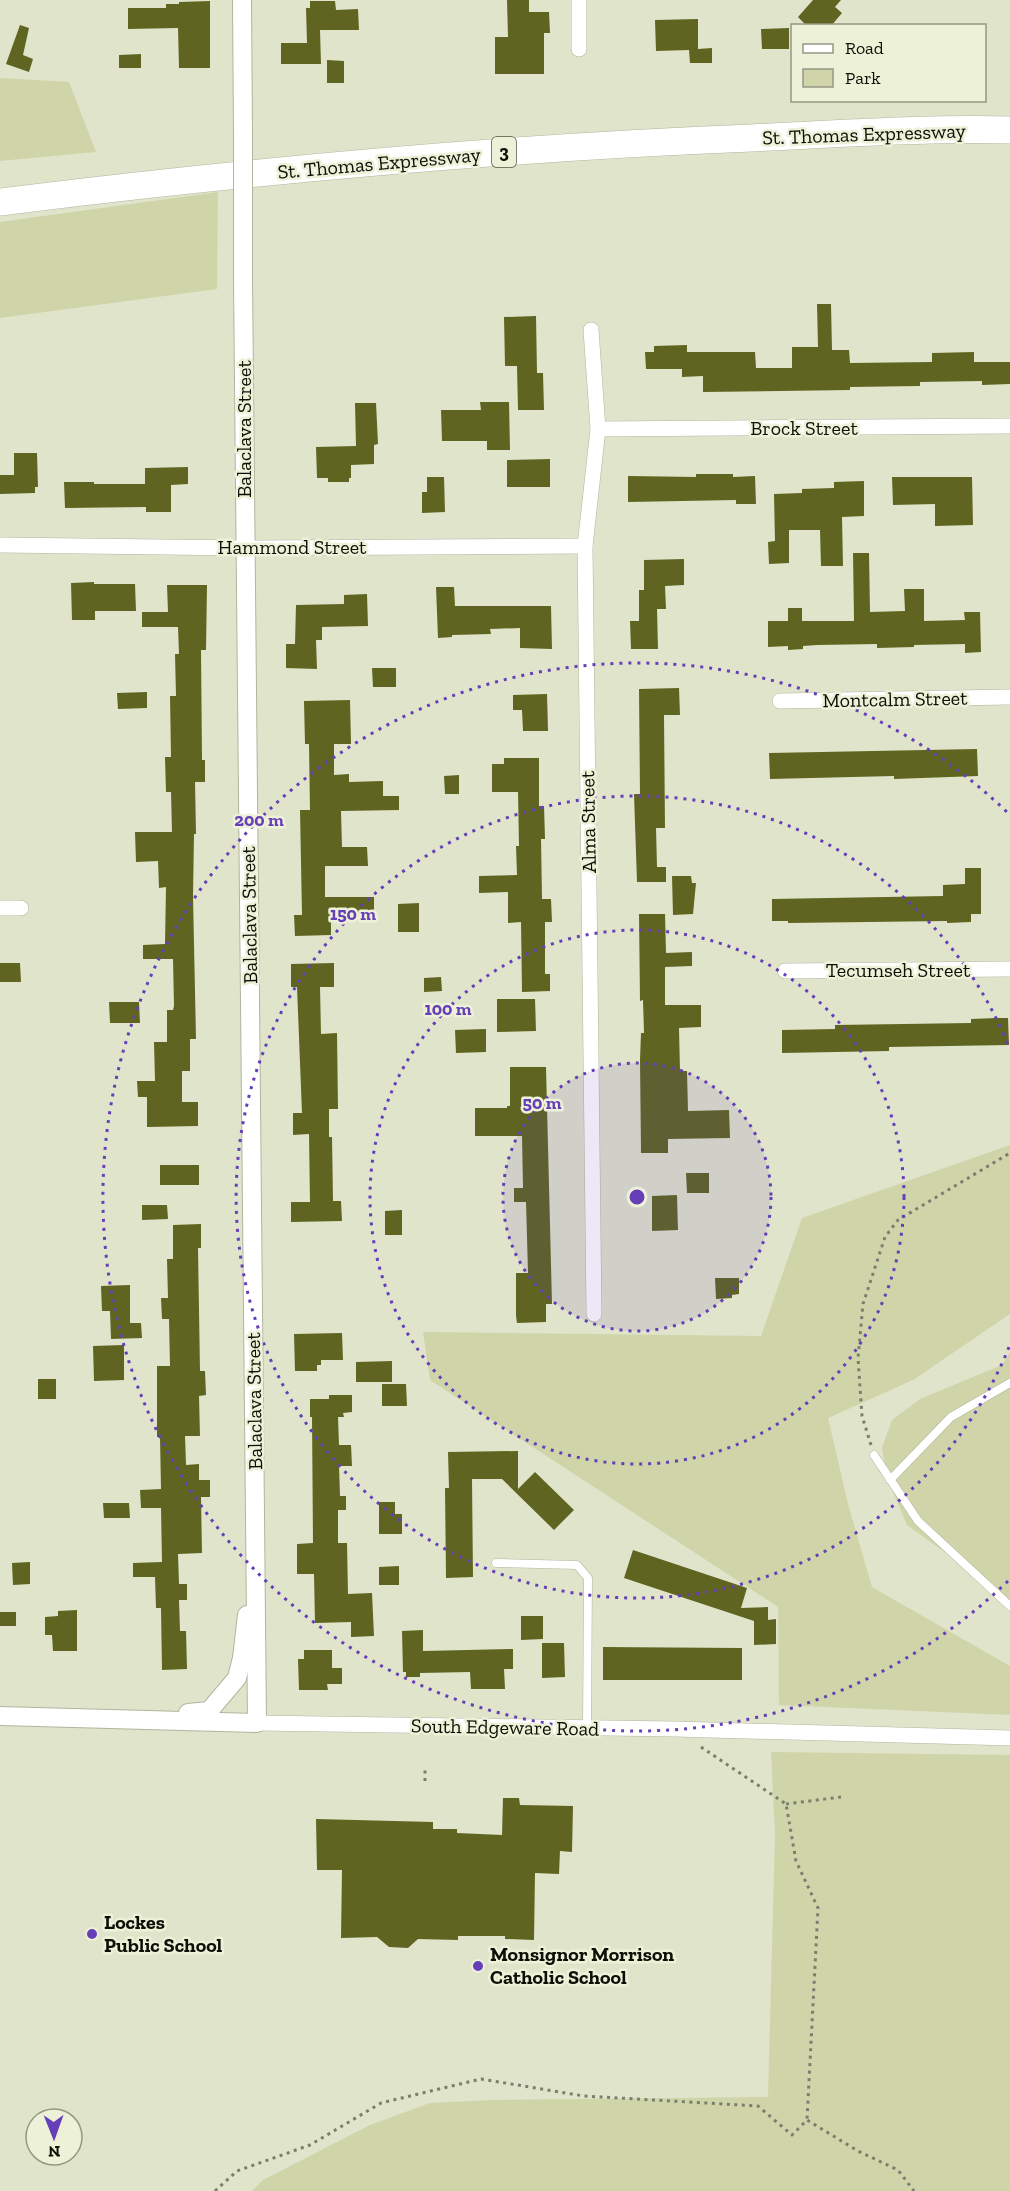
<svg xmlns="http://www.w3.org/2000/svg" width="1010" height="2191" viewBox="0 0 1010 2191" font-family="'Zilla Slab',serif">
<style>
.green{fill:#cfd5a9}
.building{fill:#5f6520}
.lines{fill:none;stroke-linecap:round;stroke-linejoin:round}
.service-casing{stroke:#b2b59d;stroke-width:9}
.minor-casing{stroke:#b2b59d;stroke-width:16}
.tertiary-casing{stroke:#b2b59d;stroke-width:20}
.motorway-casing{stroke:#b2b59d;stroke-width:28}
.path{stroke:#7b7e6d;stroke-width:3;stroke-dasharray:3 4.5;stroke-linecap:butt}
.service{stroke:#fff;stroke-width:8}
.minor{stroke:#fff;stroke-width:15}
.tertiary{stroke:#fff;stroke-width:18}
.motorway{stroke:#fff;stroke-width:27}
.tertiary-bridge-casing{stroke:#b2b59d;stroke-width:20;stroke-linecap:butt}
.tertiary-bridge{stroke:#fff;stroke-width:18}
.ring{fill:none;stroke:#663fb8;stroke-width:3;stroke-dasharray:3 6}
.poi-dot{fill:#663fb8;stroke:#edf1d7;stroke-width:2}
.labels{text-anchor:middle;stroke-width:5;stroke-linejoin:round;paint-order:stroke}
.shield{fill:#edf1d7;stroke:#515345;stroke-width:1.5}
.shield-label{font-size:18px;font-weight:bold;fill:#0e0f07}
.street-label{font-size:20px;fill:#0e0f07;stroke:#edf1d7}
.poi-label{font-size:20px;font-weight:bold;fill:#0e0f07;stroke:#edf1d7;text-anchor:start}
.centre{fill:#663fb8;stroke:#edf1d7;stroke-width:3}
.ring-label{font-size:18px;text-anchor:middle;font-weight:bold;fill:#663fb8;stroke:#edf1d7;stroke-width:5;stroke-linejoin:round;paint-order:stroke}
</style>
<rect width="100%" height="100%" fill="#e0e4cb"/>
<g class="green">
<polygon points="0,78 69,82 96,152 0,161"/>
<polygon points="218,192 217,289 0,318 0,222"/>
<polygon points="1010,1145 1010,1314 913,1380 828,1418 848,1504 872,1587 1010,1666 1010,1715 779,1705 778,1607 430,1380 423,1332 761,1336 802,1218"/>
<polygon points="1010,1352 1010,1610 961,1564 907,1525 887,1478 882,1448 892,1420 920,1399 1002,1365"/>
<polygon points="771,1752 1010,1755 1010,2191 252,2191 263,2180 370,2125 430,2103 492,2100 768,2097 775,1834"/>
</g>
<g class="building">
<polygon points="507,0 529,0 529,12 549,12 550,33 544,33 544,74 495,74 495,37 508,37"/>
<polygon points="813,0 841,0 835,7 842,13 831,26 807,26 798,17"/>
<polygon points="210,1 210,68 179,68 178,28 128,29 128,8 166,8 166,4 179,4 179,2"/>
<polygon points="310,1 335,1 336,10 358,9 359,30 320,30 321,64 281,64 281,43 307,43 306,8 310,8"/>
<polygon points="698,19 698,49 712,48 712,63 690,63 689,50 656,51 655,20"/>
<polygon points="20,25 29,28 23,55 33,59 29,72 6,64"/>
<polygon points="789,28 789,49 762,49 761,29"/>
<polygon points="141,54 141,68 119,68 119,55"/>
<polygon points="327,60 344,61 344,83 327,83"/>
<polygon points="817,304 831,304 832,350 849,350 850,363 932,362 932,353 974,352 974,362 1010,362 1010,384 982,385 982,381 920,382 920,386 850,387 850,390 703,392 703,376 682,377 682,369 646,369 645,352 654,352 654,346 687,345 687,352 755,352 756,368 792,368 792,347 818,347"/>
<polygon points="536,316 537,373 543,373 544,410 518,410 517,366 505,366 504,317"/>
<polygon points="480,402 509,402 510,450 487,450 487,441 442,441 441,410 481,410"/>
<polygon points="355,403 376,403 378,444 374,445 374,464 351,465 351,478 349,478 349,482 328,482 328,478 317,478 316,447 356,446"/>
<polygon points="14,453 37,453 38,487 35,487 35,493 0,494 0,475 14,475"/>
<polygon points="550,459 550,487 507,487 507,460"/>
<polygon points="188,467 188,484 171,485 171,512 146,512 146,507 65,508 64,482 94,482 94,484 145,484 145,468"/>
<polygon points="696,474 733,474 733,477 755,476 756,504 736,504 736,500 628,502 628,476 696,477"/>
<polygon points="427,477 444,477 445,512 422,513 422,492 427,492"/>
<polygon points="892,477 972,477 973,525 935,526 935,504 893,505"/>
<polygon points="864,481 864,516 842,517 843,566 821,566 820,530 789,530 789,563 769,564 768,542 775,541 774,494 802,493 802,489 834,488 834,482"/>
<polygon points="853,553 869,553 870,612 905,611 904,589 924,589 924,621 965,620 964,612 980,612 981,652 965,653 965,644 914,645 914,647 877,648 877,644 817,645 803,646 803,649 788,650 788,646 768,647 768,621 788,621 788,608 802,608 802,621 854,621"/>
<polygon points="684,559 684,585 665,586 666,609 657,609 658,649 631,649 630,621 639,621 639,590 644,590 644,560"/>
<polygon points="94,582 94,584 135,584 136,611 95,611 95,620 72,620 71,583"/>
<polygon points="167,585 207,585 206,650 201,650 202,760 205,760 205,782 195,782 196,834 194,834 193,896 196,1039 190,1039 190,1071 182,1071 182,1102 198,1102 198,1126 147,1127 147,1097 138,1097 137,1081 155,1081 154,1042 167,1042 167,1010 173,1010 174,1006 173,959 143,959 143,945 165,944 166,887 159,888 158,861 136,862 135,832 172,832 171,792 166,792 165,757 171,757 170,696 176,696 175,654 179,654 178,627 142,627 142,612 168,612"/>
<polygon points="436,587 454,587 455,606 551,606 552,649 520,648 520,628 490,629 491,634 452,635 452,637 438,638"/>
<polygon points="367,594 368,626 322,627 322,640 316,640 317,669 286,668 286,644 295,644 296,605 344,604 344,595"/>
<polygon points="372,668 396,668 396,687 373,687"/>
<polygon points="679,688 680,715 664,715 665,828 656,828 657,867 666,867 666,882 637,882 634,794 640,794 639,689"/>
<polygon points="147,692 147,708 118,709 117,693"/>
<polygon points="547,694 548,731 523,731 522,710 513,710 513,695"/>
<polygon points="350,700 351,744 334,744 334,775 349,774 349,782 383,781 383,796 399,796 399,810 341,811 342,847 367,847 368,866 325,866 325,897 374,897 374,913 331,914 331,935 295,936 294,915 302,915 300,810 310,810 309,744 305,744 304,701"/>
<polygon points="977,749 978,776 894,779 894,776 770,779 769,753"/>
<polygon points="504,758 539,758 539,806 544,806 545,839 541,839 542,899 551,899 552,922 545,922 545,974 550,974 550,991 522,992 521,922 508,923 508,892 479,893 479,876 517,875 516,846 519,846 518,792 492,792 492,764 504,764"/>
<polygon points="459,775 459,794 445,794 444,776"/>
<polygon points="965,868 981,868 981,914 971,914 971,922 947,923 947,921 788,923 788,921 772,921 772,899 943,896 943,885 965,884"/>
<polygon points="672,876 691,876 692,883 696,883 693,914 673,915"/>
<polygon points="419,903 419,932 398,932 398,904"/>
<polygon points="639,914 665,914 666,953 692,952 692,966 665,967 665,1005 701,1005 701,1027 679,1028 680,1071 687,1071 688,1111 729,1110 730,1138 668,1139 668,1153 641,1153 640,1060 641,1033 644,1033 643,1000 640,1001"/>
<polygon points="0,963 20,963 21,982 0,982"/>
<polygon points="334,963 334,987 320,987 321,1034 337,1033 338,1109 329,1109 329,1137 332,1137 333,1201 341,1201 342,1221 291,1222 291,1202 310,1202 309,1134 293,1135 293,1113 302,1113 297,987 291,987 291,964"/>
<polygon points="441,977 442,991 424,992 424,978"/>
<polygon points="497,999 535,999 536,1031 497,1032"/>
<polygon points="109,1002 139,1002 140,1023 110,1023"/>
<polygon points="996,1018 1008,1018 1009,1045 889,1047 889,1051 782,1053 782,1030 835,1029 835,1025 971,1023 971,1019"/>
<polygon points="486,1029 486,1052 456,1053 455,1030"/>
<polygon points="510,1067 546,1067 552,1304 546,1304 546,1322 517,1323 516,1316 516,1273 528,1273 526,1202 514,1202 514,1188 523,1188 522,1136 475,1136 475,1108 507,1108 507,1106 510,1106"/>
<rect x="160" y="1165" width="39" height="20"/>
<polygon points="686,1173 709,1173 709,1193 687,1193"/>
<polygon points="677,1195 678,1230 652,1231 652,1196"/>
<polygon points="142,1205 167,1205 168,1219 142,1220"/>
<polygon points="402,1210 402,1235 385,1235 385,1211"/>
<polygon points="201,1224 201,1248 198,1248 200,1371 205,1371 206,1395 199,1396 200,1436 185,1436 186,1465 199,1464 199,1480 210,1480 210,1497 201,1497 202,1553 178,1554 179,1584 187,1584 187,1600 179,1600 180,1631 186,1631 187,1669 162,1670 161,1608 156,1608 155,1577 133,1577 133,1563 162,1562 161,1508 141,1508 140,1490 161,1489 160,1437 157,1437 157,1366 170,1366 169,1319 162,1319 161,1298 168,1298 167,1259 173,1259 173,1225"/>
<polygon points="715,1278 739,1278 739,1294 732,1295 732,1298 716,1299"/>
<polygon points="130,1285 130,1323 141,1323 142,1338 111,1339 110,1311 102,1311 101,1286"/>
<polygon points="342,1333 343,1360 321,1360 321,1365 317,1365 317,1371 295,1371 294,1334"/>
<polygon points="124,1345 124,1380 94,1381 93,1346"/>
<polygon points="392,1361 392,1382 356,1382 356,1362"/>
<rect x="38" y="1379" width="18" height="20"/>
<polygon points="382,1384 406,1384 407,1406 382,1406"/>
<polygon points="329,1395 352,1395 352,1412 343,1413 344,1417 338,1417 339,1445 351,1445 352,1466 339,1466 340,1496 346,1496 346,1510 338,1510 338,1543 347,1543 348,1594 372,1593 374,1636 351,1637 351,1622 315,1623 314,1574 297,1574 297,1544 313,1543 312,1417 310,1417 310,1399 329,1399"/>
<polygon points="518,1451 518,1489 535,1472 574,1510 554,1530 502,1479 472,1479 473,1577 446,1578 445,1488 449,1488 448,1452"/>
<polygon points="379,1502 395,1502 395,1514 402,1514 402,1534 379,1534"/>
<polygon points="103,1503 129,1503 130,1518 104,1518"/>
<polygon points="633,1550 747,1588 741,1608 768,1607 768,1620 776,1619 776,1644 754,1645 754,1621 624,1578"/>
<polygon points="30,1562 30,1584 13,1585 12,1563"/>
<polygon points="399,1566 399,1585 379,1585 379,1567"/>
<polygon points="77,1610 77,1651 53,1651 52,1635 45,1635 45,1617 58,1616 58,1611"/>
<rect x="0" y="1612" width="16" height="14"/>
<polygon points="521,1616 543,1616 543,1639 521,1640"/>
<polygon points="423,1630 423,1651 513,1649 513,1669 504,1669 505,1689 471,1689 470,1672 420,1673 420,1677 406,1677 406,1672 403,1672 402,1631"/>
<polygon points="542,1643 564,1643 565,1677 542,1678"/>
<polygon points="603,1647 742,1648 742,1680 603,1680"/>
<polygon points="304,1650 332,1650 332,1668 342,1668 342,1684 327,1684 328,1690 299,1690 298,1659 304,1659"/>
<polygon points="503,1798 519,1798 520,1805 573,1806 572,1852 560,1851 559,1874 535,1873 534,1940 505,1939 505,1936 458,1936 458,1940 418,1939 408,1948 389,1947 377,1937 341,1938 342,1870 317,1870 316,1819 433,1822 433,1829 457,1829 457,1833 502,1835"/>
</g>
<g class="lines">
<g class="service-casing">
<g id="service">
<polyline points="874,1455 918,1521 1010,1606"/>
<polyline points="890,1480 951,1417 1010,1383"/>
<polyline points="496,1563 577,1565 588,1578 587,1728"/>
</g>
</g>
<g class="minor-casing">
<g id="minor">
<polyline points="579,49 579,0"/>
<polyline points="591,330 598,429 585,546 594,1314"/>
<polyline points="598,429 1010,426"/>
<polyline points="0,545 245,548 585,546"/>
<polyline points="780,701 1010,697"/>
<polyline points="0,908 21,908"/>
<polyline points="785,971 1010,969"/>
<polyline points="257,1723 675,1729 1010,1738"/>
</g>
</g>
<g class="tertiary-casing">
<g id="tertiary">
<polyline points="242,0 243,135"/>
<polyline points="188,1713 209,1711 237,1678 242,1658 247,1615"/>
<polyline points="0,1716 257,1723 243,279"/>
</g>
</g>
<g class="motorway-casing">
<path id="motorway" d="M0,202C249,171 500,148 751,138C837,134 924,128 1010,130"/>
</g>
<g class="path">
<polyline points="871,1445 862,1416 858,1358 863,1304 885,1237 898,1220 1010,1153"/>
<polyline points="701,1747 786,1804 796,1861 818,1908 807,2120"/>
<polyline points="425,1781 425,1766"/>
<polyline points="786,1804 841,1797"/>
<polyline points="215,2191 237,2171 310,2145 381,2103 481,2079 584,2096 758,2106 792,2135 807,2120 858,2151 898,2170 914,2191"/>
</g>
<use href="#service" class="service"/>
<use href="#minor" class="minor"/>
<use href="#tertiary" class="tertiary"/>
<use href="#motorway" class="motorway"/>
<g class="tertiary-bridge-casing">
<polyline id="tertiary-bridge" points="243,279 243,135"/>
</g>
<use href="#tertiary-bridge" class="tertiary-bridge"/>
</g>
<circle cx="637" cy="1197" r="134" fill="#663fb8" fill-opacity=".12"/>
<g class="ring">
<circle cx="637" cy="1197" r="134"/>
<circle cx="637" cy="1197" r="267"/>
<path d="M1009 1347A401 401 0 1 1 1009 1047"/>
<path d="M1008 1581A534 534 0 1 1 1008 813"/>
</g>
<g class="poi-dot">
<circle cx="92" cy="1934" r="6"/>
<circle cx="478" cy="1966" r="6"/>
</g>
<g class="labels">
<rect class="shield" x="492" y="137" width="24" height="30" rx="4.5"/>
<g class="shield-label">
<text x="504" y="158">3</text>
</g>
<g class="street-label">
<text transform="translate(864 134) rotate(-2)" y="7">St. Thomas Expressway</text>
<text transform="translate(379 163) rotate(-5)" y="7">St. Thomas Expressway</text>
<text x="804" y="435">Brock Street</text>
<text transform="translate(244 429) rotate(-90)" y="7">Balaclava Street</text>
<text x="292" y="554">Hammond Street</text>
<text transform="translate(895 699) rotate(-1)" y="7">Montcalm Street</text>
<text transform="translate(588 822) rotate(-91)" y="7">Alma Street</text>
<text transform="translate(249 915) rotate(-91)" y="7">Balaclava Street</text>
<text x="898" y="977">Tecumseh Street</text>
<text transform="translate(254 1401) rotate(-91)" y="7">Balaclava Street</text>
<text transform="translate(505 1727) rotate(1)" y="7">South Edgeware Road</text>
</g>
<g class="poi-label">
<text x="104" y="1929">Lockes<tspan x="104" dy="23">Public School</tspan></text>
<text x="490" y="1961">Monsignor Morrison<tspan x="490" dy="23">Catholic School</tspan></text>
</g>
</g>
<circle cx="637" cy="1197" r="9" class="centre"/>
<g class="ring-label">
<text x="259" y="826">200 m</text>
<text x="353" y="920">150 m</text>
<text x="448" y="1015">100 m</text>
<text x="542" y="1109">50 m</text>
</g>
<rect x="791" y="24" width="195" height="78" fill="#edf1d7" stroke="#949784" stroke-width="1.5"/>
<rect x="803" y="44" width="30" height="9" fill="#ffffff" stroke="#949784" stroke-width="1.5"/>
<text x="845" y="54" font-size="18" fill="#0e0f07">Road</text>
<rect x="803" y="69" width="30" height="18" fill="#cfd5a9" stroke="#949784" stroke-width="1.5"/>
<text x="845" y="84" font-size="18" fill="#0e0f07">Park</text>
<g transform="translate(54 2137) rotate(179)"><circle r="28" fill="#edf1d7" stroke="#949784" stroke-width="1.5"/>
<path d="M0-4.5L10 22L0 15L-10 22Z" fill="#663fb8"/>
<text y="-9" font-size="16" font-weight="bold" text-anchor="middle" fill="#0e0f07">N</text>
</g>
</svg>
